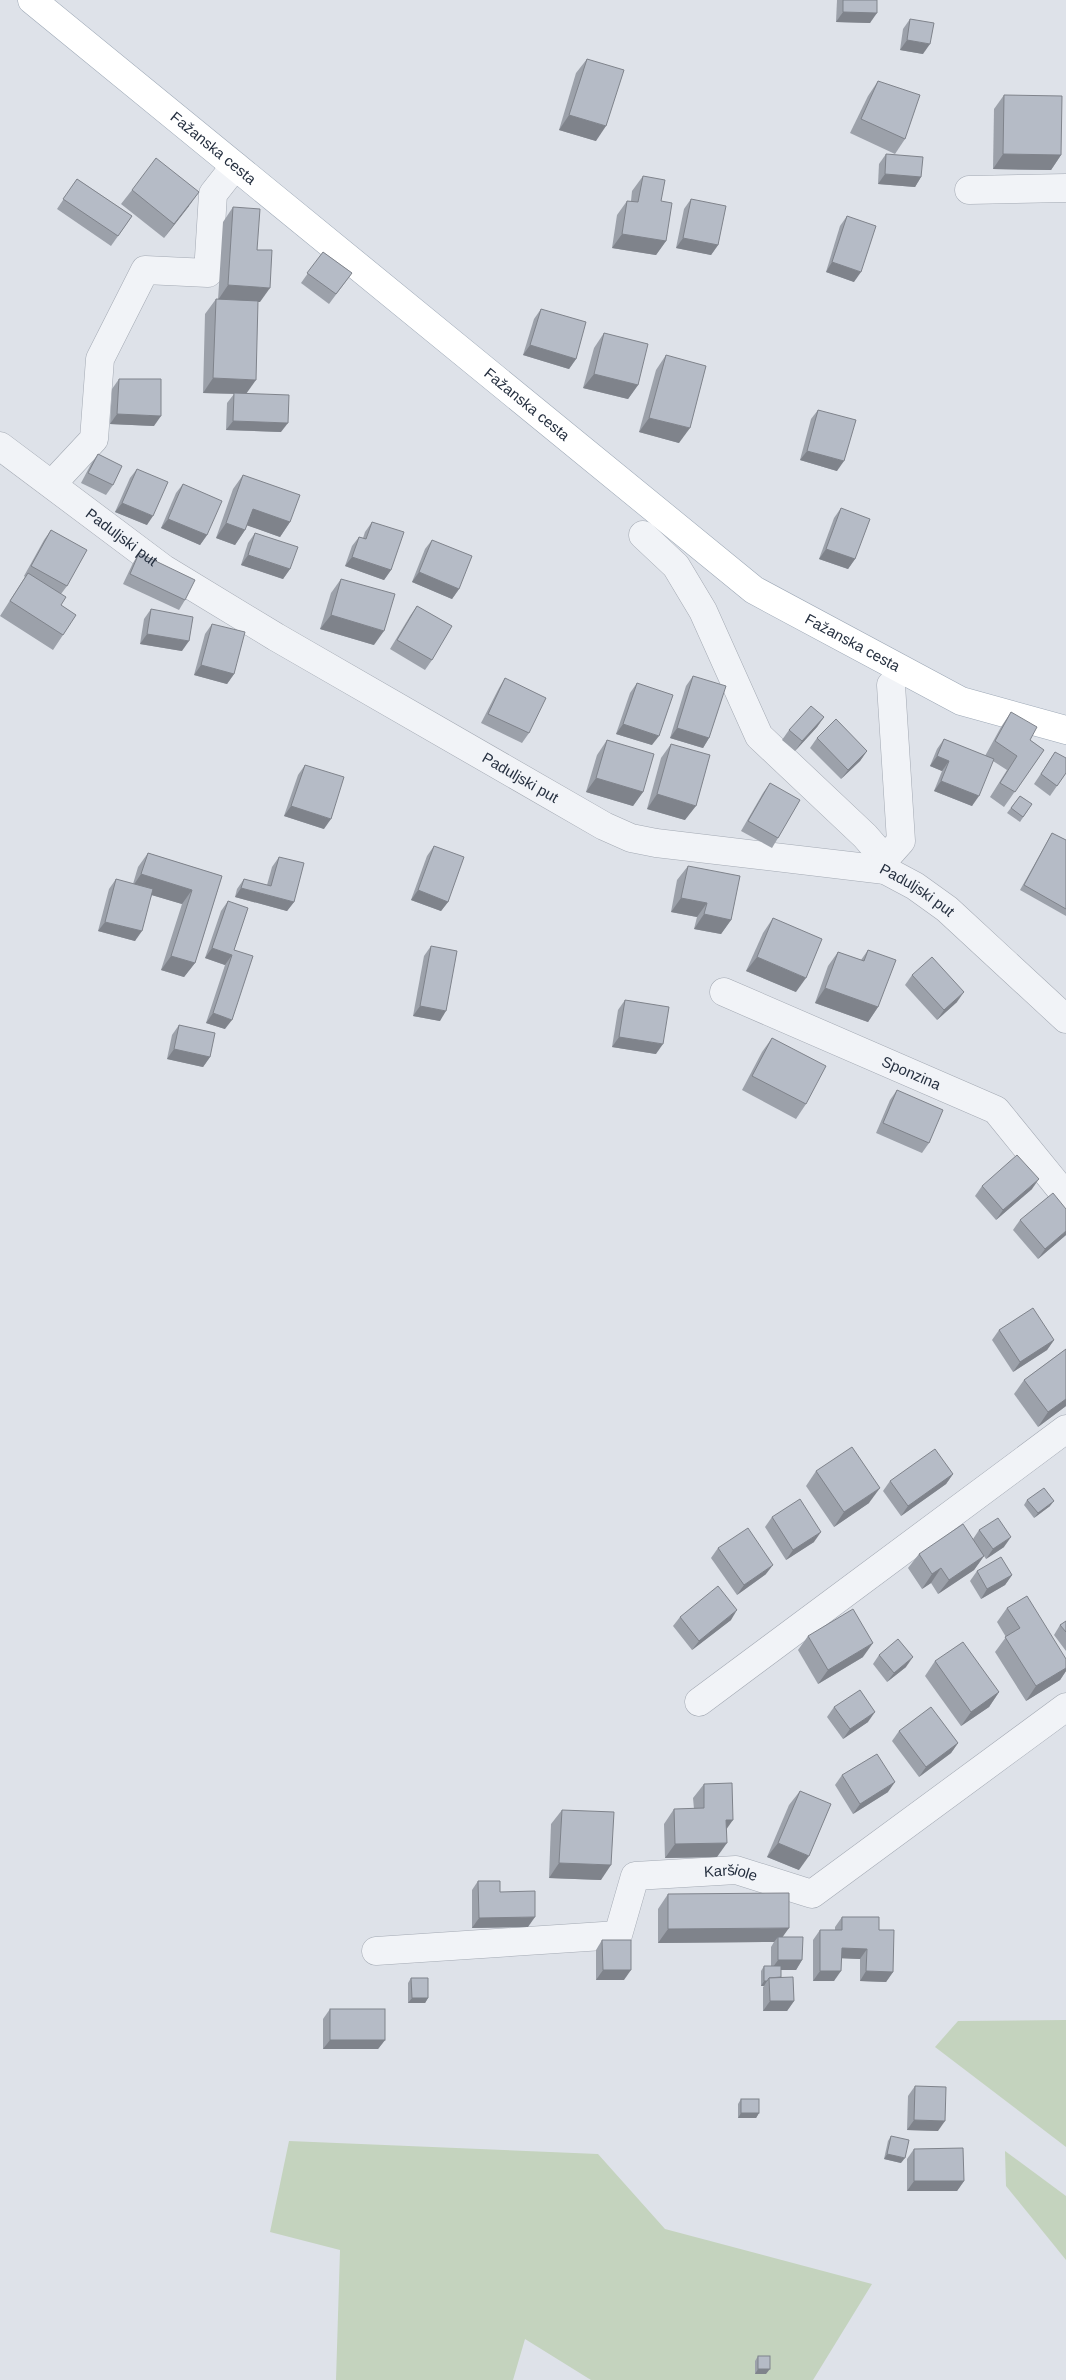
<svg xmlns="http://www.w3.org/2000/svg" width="1066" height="2380" viewBox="0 0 1066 2380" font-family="Arial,sans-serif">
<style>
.green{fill:#c4d3be}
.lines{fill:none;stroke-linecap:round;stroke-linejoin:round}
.minor-casing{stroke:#a3a9b3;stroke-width:29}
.major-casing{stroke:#9ca7b5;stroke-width:29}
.minor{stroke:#f1f3f7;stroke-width:28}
.major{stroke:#fff;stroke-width:28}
.wall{fill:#9ca1aa}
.shaded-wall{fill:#7f838b}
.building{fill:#b5bbc6;stroke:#7f838b}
.labels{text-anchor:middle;stroke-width:4;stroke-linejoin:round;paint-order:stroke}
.street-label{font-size:15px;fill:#263040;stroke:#edf1f6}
</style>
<rect width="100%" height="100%" fill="#dee2e9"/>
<g class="green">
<polygon points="1066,2020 1066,2147 935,2047 958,2021"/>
<polygon points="289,2141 598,2154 665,2229 872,2284 813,2380 591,2380 525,2339 513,2380 336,2380 340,2250 270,2232"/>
<polygon points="1005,2151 1066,2196 1066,2260 1006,2186"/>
</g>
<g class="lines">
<g class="minor-casing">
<g id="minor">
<polyline points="969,190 1066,188"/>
<path id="s1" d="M0,446L164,569L276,637L604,826L631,838L656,843L885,870L915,886L947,909L1066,1019"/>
<polyline points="52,484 94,439 100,359 145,270 208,273 213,194 235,166"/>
<polyline points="643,535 676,566 703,611 759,736 865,836 885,859 885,870"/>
<polyline points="885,859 901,841 891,685"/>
<path id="s2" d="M724,992L996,1110L1066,1196"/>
<polyline points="699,1702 1066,1429"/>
<path id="s3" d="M376,1951L618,1935L635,1876L736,1870L812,1894L1066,1707"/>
</g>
</g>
<g class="major-casing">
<g id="major">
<path id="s4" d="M32,0L754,590L961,701L1066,730"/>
</g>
</g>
<use href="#minor" class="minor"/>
<use href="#major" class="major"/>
</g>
<g class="wall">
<polygon points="837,0 877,0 870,23 836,22"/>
<polygon points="910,19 923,54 900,50 903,29"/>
<polygon points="587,59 596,141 559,130 576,73"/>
<polygon points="878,81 905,139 895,154 850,133 868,96"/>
<polygon points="1004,95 1061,155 1051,170 993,169 994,109"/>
<polygon points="886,154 921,177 915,187 878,184 879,164"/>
<polygon points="643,176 666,241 656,255 612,248 617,215 627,201 631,201 632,191"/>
<polygon points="77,179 132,216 111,246 57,209"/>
<polygon points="132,190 189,206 164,238 121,204"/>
<polygon points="691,199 718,245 711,255 676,248 684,209"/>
<polygon points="233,207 257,250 260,302 258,302 246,394 281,432 226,430 227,403 234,394 203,393 205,314 216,299 218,300 223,222"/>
<polygon points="847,216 854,282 826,272 840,226"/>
<polygon points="323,252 352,273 329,304 301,283"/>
<polygon points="541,309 576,359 569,369 523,355 534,319"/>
<polygon points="604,333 638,385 628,399 583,388 594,348"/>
<polygon points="666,355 679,443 639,432 656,370"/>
<polygon points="119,379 154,426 110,424 112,389"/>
<polygon points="818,410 837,471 800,460 811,419"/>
<polygon points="98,454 113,485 106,495 81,483 91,464"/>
<polygon points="137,469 147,525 115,512 130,478"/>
<polygon points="243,475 290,522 280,537 247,525 245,530 235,545 216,538 233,489"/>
<polygon points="183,484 207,535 200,545 161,528 176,493"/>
<polygon points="841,508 855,559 848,569 819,559 834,518"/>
<polygon points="372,522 391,570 384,580 345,566 352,546 359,537 363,538 365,532"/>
<polygon points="51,530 67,586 61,594 61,605 63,635 53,650 0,616 25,577 24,576 44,540"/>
<polygon points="255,533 290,569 283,579 241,565 248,543"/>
<polygon points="432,540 459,589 452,599 412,582 425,549"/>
<polygon points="139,553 185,600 179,610 123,584 133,563"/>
<polygon points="341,579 374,645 320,629 331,593"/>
<polygon points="417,606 432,660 425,670 390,649 410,616"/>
<polygon points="151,609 182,651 140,644 144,619"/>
<polygon points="212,624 234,674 227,684 194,675 205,634"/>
<polygon points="693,676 709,738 703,748 670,738 686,686"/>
<polygon points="505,678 529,733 522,743 481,723 499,688"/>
<polygon points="637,683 652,745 616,734 630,693"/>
<polygon points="1011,712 1030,740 1044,750 1004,807 990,797 1007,770 993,761 972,806 934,791 942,771 930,766 937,749 944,739 985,756 1001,727"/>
<polygon points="824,717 817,727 795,751 782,740 789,730"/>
<polygon points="817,738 867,751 860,761 841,779 810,748"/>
<polygon points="607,740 643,792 633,806 586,792 597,755"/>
<polygon points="671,744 685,820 647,809 661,758"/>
<polygon points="1055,752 1066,773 1050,796 1034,784"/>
<polygon points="305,765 324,829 284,816 298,775"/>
<polygon points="770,783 778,838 772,848 741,831 763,793"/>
<polygon points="1020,796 1032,804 1020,822 1007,813"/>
<polygon points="1052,833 1066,840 1066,916 1020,890"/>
<polygon points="434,846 448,902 441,911 411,900 427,856"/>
<polygon points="148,853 222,876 195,963 184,977 161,970 182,904 152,895 135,941 98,931 109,889 116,879 133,884 138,867"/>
<polygon points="279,857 294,902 287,911 235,897 237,889 244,879 267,885 272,867"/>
<polygon points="688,866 731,920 721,934 694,929 697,917 671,912 677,880"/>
<polygon points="228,901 234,950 225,1029 206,1023 225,965 205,958 221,911"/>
<polygon points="773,918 796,992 746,971 763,933"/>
<polygon points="431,946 440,1021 413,1016 424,956"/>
<polygon points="868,950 878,1007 868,1022 815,1003 828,966 838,952 861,960"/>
<polygon points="912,975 957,1002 937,1020 905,985"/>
<polygon points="625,1000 656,1054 612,1047 618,1010"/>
<polygon points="179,1025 210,1057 203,1067 167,1059 172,1035"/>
<polygon points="772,1038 806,1104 796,1119 742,1090 762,1052"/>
<polygon points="897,1090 929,1143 922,1153 876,1133 890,1100"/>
<polygon points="982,1186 1032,1189 996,1220 975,1196"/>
<polygon points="1020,1220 1066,1235 1038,1259 1013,1230"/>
<polygon points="999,1330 1054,1340 1047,1350 1013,1372 992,1340"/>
<polygon points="1066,1349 1066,1406 1038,1427 1014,1394 1024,1380"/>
<polygon points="816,1471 869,1503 834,1527 806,1486"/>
<polygon points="953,1474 946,1484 901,1516 883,1491 890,1481"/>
<polygon points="1027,1500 1050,1506 1034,1518 1024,1505"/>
<polygon points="772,1517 814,1542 786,1560 765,1527"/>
<polygon points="979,1530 1004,1547 986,1559 984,1556 974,1570 938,1594 931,1583 922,1589 908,1568 919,1554 973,1539"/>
<polygon points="718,1548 766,1574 737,1595 711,1558"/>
<polygon points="977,1571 1012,1575 1005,1585 981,1599 970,1581"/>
<polygon points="1007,1608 1066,1659 1066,1671 1060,1680 1026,1701 995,1652 1006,1637 997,1622"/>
<polygon points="680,1617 731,1620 692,1650 673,1626"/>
<polygon points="1066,1621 1066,1651 1054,1635 1060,1625"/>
<polygon points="808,1636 863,1657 818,1684 798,1650"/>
<polygon points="879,1655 906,1667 887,1682 873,1664"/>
<polygon points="935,1661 999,1692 989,1707 961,1726 925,1676"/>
<polygon points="834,1707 868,1722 843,1739 827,1717"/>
<polygon points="899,1731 958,1743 951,1753 919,1777 892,1741"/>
<polygon points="842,1775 888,1792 853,1814 835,1785"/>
<polygon points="704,1784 726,1830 717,1857 665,1858 664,1824 674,1809 694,1809 693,1798"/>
<polygon points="800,1791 799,1870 767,1857 789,1805"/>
<polygon points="562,1810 601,1880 549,1878 551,1824"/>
<polygon points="478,1881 500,1892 528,1927 472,1928 472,1890"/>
<polygon points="668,1894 783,1937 802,1960 796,1970 781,1970 781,1977 794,2001 787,2011 763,2011 763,1987 764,1986 761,1986 761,1971 764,1966 771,1966 771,1947 774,1942 658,1943 658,1909"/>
<polygon points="842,1917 879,1930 893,1972 886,1982 860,1981 860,1959 841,1958 834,1981 813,1981 813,1940 820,1930 835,1930 835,1927"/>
<polygon points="602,1940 624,1980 596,1980 596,1950"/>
<polygon points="411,1978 428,1998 425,2003 408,2003 408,1983"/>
<polygon points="330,2009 385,2040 378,2049 323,2049 323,2019"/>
<polygon points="915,2086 938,2131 907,2130 908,2096"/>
<polygon points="741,2099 759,2113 756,2118 738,2118 738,2104"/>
<polygon points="891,2136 901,2163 884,2159 888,2141"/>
<polygon points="914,2149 964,2181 957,2191 907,2191 907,2159"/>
<polygon points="758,2356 766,2374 755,2374 755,2361"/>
</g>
<g class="shaded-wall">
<polygon points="843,12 877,13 870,23 836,22"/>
<polygon points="907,40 930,44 923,54 900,50"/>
<polygon points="569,115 606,126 596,141 559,130"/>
<polygon points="1003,154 1061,155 1051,170 993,169"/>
<polygon points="885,174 921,177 915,187 878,184"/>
<polygon points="199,192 189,206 164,238 174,224"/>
<polygon points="622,234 666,241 656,255 612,248"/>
<polygon points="683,238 718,245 711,255 676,248"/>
<polygon points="832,262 861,272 854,282 826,272"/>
<polygon points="228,285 270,288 260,302 218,300"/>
<polygon points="530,345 576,359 569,369 523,355"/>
<polygon points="594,374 638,385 628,399 583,388"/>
<polygon points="213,378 256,380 246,394 203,393"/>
<polygon points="117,414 161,416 154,426 110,424"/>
<polygon points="649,418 690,428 679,443 639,432"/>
<polygon points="233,421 288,423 281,432 226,430"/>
<polygon points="807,451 844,461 837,471 800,460"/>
<polygon points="122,503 153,516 147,525 115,512"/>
<polygon points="253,509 290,522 280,537 243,524"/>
<polygon points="168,519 207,535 200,545 161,528"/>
<polygon points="226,523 245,530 235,545 216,538"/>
<polygon points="826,549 855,559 848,569 819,559"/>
<polygon points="248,555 290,569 283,579 241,565"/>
<polygon points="352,557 391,570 384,580 345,566"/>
<polygon points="419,572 459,589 452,599 412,582"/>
<polygon points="331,615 384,631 374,645 320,629"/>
<polygon points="147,634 189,641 182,651 140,644"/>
<polygon points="201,665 234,674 227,684 194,675"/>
<polygon points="824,717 817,727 795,751 802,741"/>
<polygon points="623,724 659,736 652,745 616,734"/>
<polygon points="677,728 709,738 703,748 670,738"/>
<polygon points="867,751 860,761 841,779 848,770"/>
<polygon points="937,756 949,761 942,771 930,766"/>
<polygon points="596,778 643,792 633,806 586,792"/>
<polygon points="941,781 979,796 972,806 934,791"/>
<polygon points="657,794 696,806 685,820 647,809"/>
<polygon points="291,806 331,819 324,829 284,816"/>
<polygon points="141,874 192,890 182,904 131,889"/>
<polygon points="241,888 294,902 287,911 235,897"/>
<polygon points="418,890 448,902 441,911 411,900"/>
<polygon points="681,898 707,903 697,917 671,912"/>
<polygon points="704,914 731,920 721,934 694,929"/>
<polygon points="105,922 142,931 135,941 98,931"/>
<polygon points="212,948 232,955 225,965 205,958"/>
<polygon points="171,956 195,963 184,977 161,970"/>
<polygon points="757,957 806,978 796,992 746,971"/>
<polygon points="825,988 878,1007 868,1022 815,1003"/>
<polygon points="964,992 957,1002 937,1020 944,1010"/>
<polygon points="420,1006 446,1011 440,1021 413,1016"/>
<polygon points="213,1013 232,1020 225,1029 206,1023"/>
<polygon points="619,1037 663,1044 656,1054 612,1047"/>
<polygon points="174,1049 210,1057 203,1067 167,1059"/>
<polygon points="1039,1179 1032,1189 996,1220 1003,1210"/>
<polygon points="1066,1231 1066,1235 1038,1259 1045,1249"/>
<polygon points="1054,1340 1047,1350 1013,1372 1020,1362"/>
<polygon points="1066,1399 1066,1406 1038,1427 1048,1412"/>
<polygon points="953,1474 946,1484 901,1516 908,1506"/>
<polygon points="880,1488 869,1503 834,1527 844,1512"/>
<polygon points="1054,1501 1050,1506 1034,1518 1038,1513"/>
<polygon points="821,1532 814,1542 786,1560 793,1550"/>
<polygon points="1011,1537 1004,1547 986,1559 993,1549"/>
<polygon points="984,1556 974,1570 938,1594 949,1580"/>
<polygon points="773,1565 766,1574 737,1595 744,1585"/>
<polygon points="941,1568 931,1583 922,1589 932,1574"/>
<polygon points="1012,1575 1005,1585 981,1599 987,1589"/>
<polygon points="737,1610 731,1620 692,1650 699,1641"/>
<polygon points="873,1643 863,1657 818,1684 828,1670"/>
<polygon points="913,1657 906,1667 887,1682 894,1673"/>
<polygon points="1066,1668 1066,1671 1060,1680 1026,1701 1036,1686"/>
<polygon points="999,1692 989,1707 961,1726 971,1712"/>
<polygon points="875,1712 868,1722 843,1739 850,1729"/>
<polygon points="958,1743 951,1753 919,1777 926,1767"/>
<polygon points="895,1782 888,1792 853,1814 860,1804"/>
<polygon points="726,1820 733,1820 723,1834"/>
<polygon points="727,1843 717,1857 665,1858 675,1844"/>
<polygon points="778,1843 809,1856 799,1870 767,1857"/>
<polygon points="559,1863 611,1865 601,1880 549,1878"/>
<polygon points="535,1917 528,1927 472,1928 479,1918"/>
<polygon points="789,1928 779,1942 778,1937 774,1942 658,1943 668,1929"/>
<polygon points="842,1948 867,1949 860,1959 835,1958"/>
<polygon points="778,1960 802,1960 796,1970 771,1970"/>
<polygon points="603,1970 631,1970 624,1980 596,1980"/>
<polygon points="820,1971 841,1971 834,1981 813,1981"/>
<polygon points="866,1971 893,1972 886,1982 860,1981"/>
<polygon points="764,1981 767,1981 764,1986 761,1986"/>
<polygon points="412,1998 428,1998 425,2003 408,2003"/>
<polygon points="770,2001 794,2001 787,2011 763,2011"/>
<polygon points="330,2040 385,2040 378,2049 323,2049"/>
<polygon points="741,2113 759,2113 756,2118 738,2118"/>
<polygon points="914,2120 945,2121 938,2131 907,2130"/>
<polygon points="887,2154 905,2158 901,2163 884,2159"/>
<polygon points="914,2181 964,2181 957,2191 907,2191"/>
<polygon points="758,2369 770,2369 766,2374 755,2374"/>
</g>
<g class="building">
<polygon points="843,0 877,0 877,13 843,12"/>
<polygon points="910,19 934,23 930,44 907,40"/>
<polygon points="587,59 624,70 606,126 569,115"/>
<polygon points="878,81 920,95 905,139 861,119"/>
<polygon points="1004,95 1062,96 1061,155 1003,154"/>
<polygon points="886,154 923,157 921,177 885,174"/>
<polygon points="156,158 199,192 174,224 132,190"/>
<polygon points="643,176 665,180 661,201 672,203 666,241 622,234 627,201 638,202"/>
<polygon points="77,179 132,216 118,236 63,199"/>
<polygon points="691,199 726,206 718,245 683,238"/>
<polygon points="233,207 260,209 257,250 272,250 270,288 228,285"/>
<polygon points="847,216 876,226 861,272 832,262"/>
<polygon points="323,252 352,273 336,294 307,273"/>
<polygon points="216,299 258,301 256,380 213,378"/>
<polygon points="541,309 586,322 576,359 530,345"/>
<polygon points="604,333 648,344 638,385 594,374"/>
<polygon points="666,355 706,366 690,428 649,418"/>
<polygon points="119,379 161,379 161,416 117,414"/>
<polygon points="234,393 289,395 288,423 233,421"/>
<polygon points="818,410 856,420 844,461 807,451"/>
<polygon points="98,454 122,466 113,485 88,473"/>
<polygon points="137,469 168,482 153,516 122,503"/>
<polygon points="243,475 300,495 290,522 253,509 245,530 226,523"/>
<polygon points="183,484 222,501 207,535 168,519"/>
<polygon points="841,508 870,519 855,559 826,549"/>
<polygon points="372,522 404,532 391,570 352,557 359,537 366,539"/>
<polygon points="51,530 87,550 67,586 31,566"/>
<polygon points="255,533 298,547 290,569 248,555"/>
<polygon points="432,540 472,556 459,589 419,572"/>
<polygon points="139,553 195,580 185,600 130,574"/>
<polygon points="28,573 66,597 61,605 76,615 63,635 10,601"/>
<polygon points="341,579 395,594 384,631 331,615"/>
<polygon points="417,606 452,626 432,660 397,640"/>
<polygon points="151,609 193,617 189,641 147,634"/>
<polygon points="212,624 245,632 234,674 201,665"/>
<polygon points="693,676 726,686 709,738 677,728"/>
<polygon points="505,678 546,698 529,733 488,714"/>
<polygon points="637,683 673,695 659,736 623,724"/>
<polygon points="811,706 824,717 802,741 789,730"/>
<polygon points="1011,712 1037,727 1030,740 1044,750 1015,792 1000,783 1017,756 995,741"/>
<polygon points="836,719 867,751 848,770 817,738"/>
<polygon points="944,739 994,759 979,796 941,781 949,761 937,756"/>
<polygon points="607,740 654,754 643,792 596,778"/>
<polygon points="671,744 710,755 696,806 657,794"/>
<polygon points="1055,752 1066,758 1066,773 1057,786 1041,774"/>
<polygon points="305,765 344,777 331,819 291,806"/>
<polygon points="770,783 800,800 778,838 748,821"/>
<polygon points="1020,796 1032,804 1023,817 1011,808"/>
<polygon points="1052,833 1066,840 1066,909 1024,885"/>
<polygon points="434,846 464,857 448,902 418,890"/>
<polygon points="148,853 222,876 195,963 171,956 192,890 141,874"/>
<polygon points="279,857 304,863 294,902 241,888 244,879 271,886"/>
<polygon points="688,866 740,876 731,920 704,914 707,903 681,898"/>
<polygon points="116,879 153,889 142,931 105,922"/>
<polygon points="228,901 248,908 234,950 253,956 232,1020 213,1013 232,955 212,948"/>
<polygon points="773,918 822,939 806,978 757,957"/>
<polygon points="431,946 457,951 446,1011 420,1006"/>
<polygon points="868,950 896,960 878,1007 825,988 838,952 864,961"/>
<polygon points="932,957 964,992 944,1010 912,975"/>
<polygon points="625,1000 669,1007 663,1044 619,1037"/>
<polygon points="179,1025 215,1033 210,1057 174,1049"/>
<polygon points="772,1038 826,1066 806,1104 752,1076"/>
<polygon points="897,1090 943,1110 929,1143 883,1123"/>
<polygon points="1017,1155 1039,1179 1003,1210 982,1186"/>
<polygon points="1053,1193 1066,1209 1066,1231 1045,1249 1020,1220"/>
<polygon points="1033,1308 1054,1340 1020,1362 999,1330"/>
<polygon points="1066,1349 1066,1399 1048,1412 1024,1380"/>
<polygon points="852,1447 880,1488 844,1512 816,1471"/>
<polygon points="935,1449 953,1474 908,1506 890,1481"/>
<polygon points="1044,1488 1054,1501 1038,1513 1027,1500"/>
<polygon points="800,1499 821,1532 793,1550 772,1517"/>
<polygon points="998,1518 1011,1537 993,1549 979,1530"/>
<polygon points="963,1524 984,1556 949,1580 941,1568 932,1574 919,1554"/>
<polygon points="748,1528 773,1565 744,1585 718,1548"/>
<polygon points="1001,1557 1012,1575 987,1589 977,1571"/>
<polygon points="718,1586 737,1610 699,1641 680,1617"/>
<polygon points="1027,1596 1066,1659 1066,1668 1036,1686 1005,1637 1020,1628 1007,1608"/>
<polygon points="853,1609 873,1643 828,1670 808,1636"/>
<polygon points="1066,1621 1066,1632 1060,1625"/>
<polygon points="898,1639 913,1657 894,1673 879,1655"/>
<polygon points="963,1642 999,1692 971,1712 935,1661"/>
<polygon points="860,1690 875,1712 850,1729 834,1707"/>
<polygon points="931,1707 958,1743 926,1767 899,1731"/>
<polygon points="877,1754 895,1782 860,1804 842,1775"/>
<polygon points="732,1783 733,1820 726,1820 727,1843 675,1844 674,1809 704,1808 704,1784"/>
<polygon points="800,1791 831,1804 809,1856 778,1843"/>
<polygon points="562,1810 614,1812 611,1865 559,1863"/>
<polygon points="478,1881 500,1881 500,1892 535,1891 535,1917 479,1918"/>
<polygon points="789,1893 789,1928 668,1929 668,1894"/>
<polygon points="842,1917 879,1917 879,1930 894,1930 893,1972 866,1971 867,1949 842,1948 841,1971 820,1971 820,1930 842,1930"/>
<polygon points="778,1937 803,1937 802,1960 778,1960"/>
<polygon points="602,1940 631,1940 631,1970 603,1970"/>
<polygon points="764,1966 781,1966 781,1977 769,1978 767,1981 764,1981"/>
<polygon points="793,1977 794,2001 770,2001 769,1978"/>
<polygon points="411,1978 428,1978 428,1998 412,1998"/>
<rect x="330" y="2009" width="55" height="31"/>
<polygon points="915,2086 946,2087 945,2121 914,2120"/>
<rect x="741" y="2099" width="18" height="14"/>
<polygon points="891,2136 909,2140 905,2158 887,2154"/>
<polygon points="963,2148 964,2181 914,2181 914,2149"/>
<rect x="758" y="2356" width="12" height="13"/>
</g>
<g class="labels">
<g class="street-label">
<text dy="5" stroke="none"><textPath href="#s4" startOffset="234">Fažanska cesta</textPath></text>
<text dy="5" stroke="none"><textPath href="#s4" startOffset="639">Fažanska cesta</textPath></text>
<text dy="5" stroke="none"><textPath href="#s1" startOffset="152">Paduljski put</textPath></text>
<text dy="5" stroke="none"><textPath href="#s4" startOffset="1044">Fažanska cesta</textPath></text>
<text dy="5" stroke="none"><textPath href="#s1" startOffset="618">Paduljski put</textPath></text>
<text dy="5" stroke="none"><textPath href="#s1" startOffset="1038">Paduljski put</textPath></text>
<text dy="5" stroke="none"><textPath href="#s2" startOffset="204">Sponzina</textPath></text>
<text dy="5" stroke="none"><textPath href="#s3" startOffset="400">Karšiole</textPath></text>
</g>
</g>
</svg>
